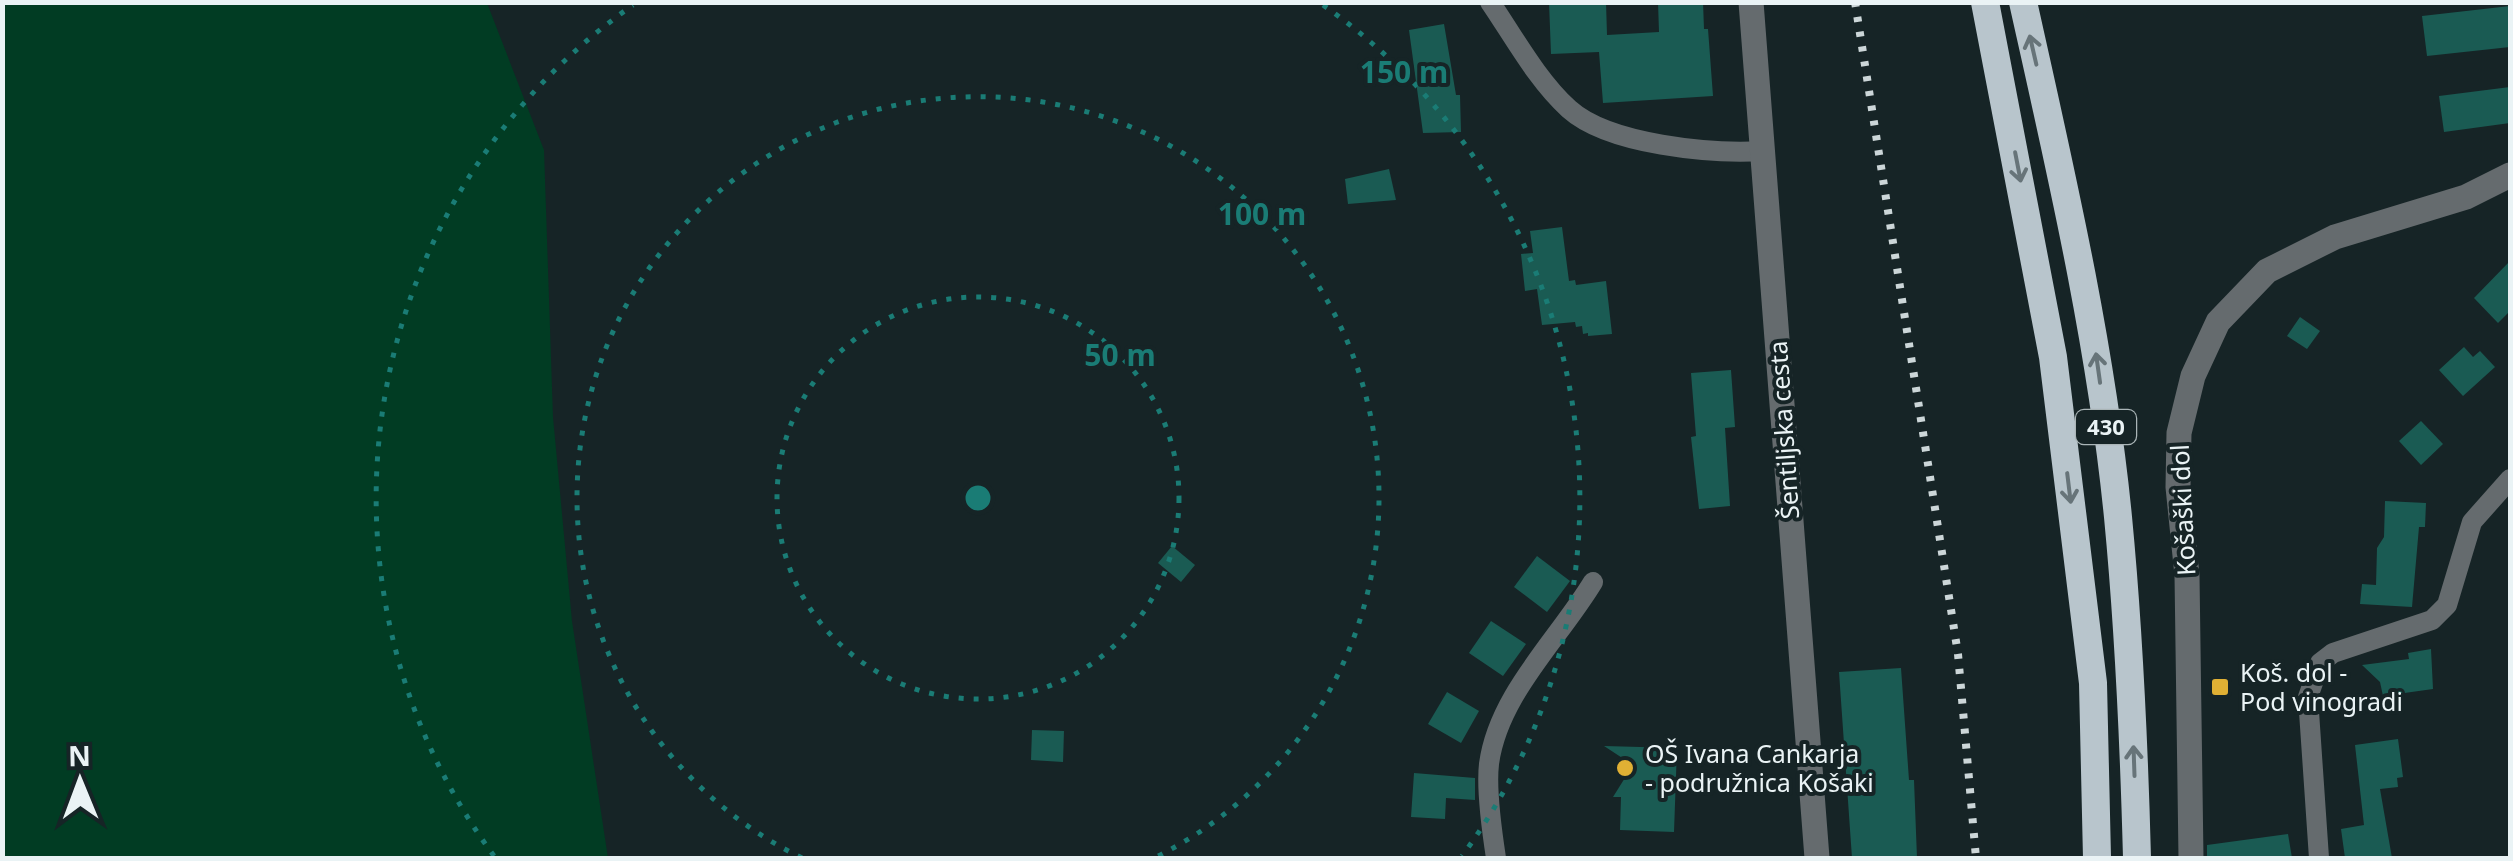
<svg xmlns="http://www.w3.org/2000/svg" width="2513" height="861" viewBox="0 0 2513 861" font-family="'Noto Sans',sans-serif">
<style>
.green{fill:#013c23}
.building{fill:#1a5b53}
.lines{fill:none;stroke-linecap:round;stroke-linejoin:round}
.minor{stroke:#656b6e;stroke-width:20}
.tertiary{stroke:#656b6e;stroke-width:25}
.trunk{stroke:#b8c5cc;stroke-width:28}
.rail{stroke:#ccd6d8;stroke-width:8;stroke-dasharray:5 10;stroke-linecap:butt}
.oneway{stroke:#677479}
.ring{fill:none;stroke:#1a7c75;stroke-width:5;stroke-dasharray:5 10}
.poi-dot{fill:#e0b034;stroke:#162426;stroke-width:4}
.labels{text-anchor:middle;stroke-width:8;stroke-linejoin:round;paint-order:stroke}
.shield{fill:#162426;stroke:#aab5b7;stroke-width:2.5}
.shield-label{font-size:22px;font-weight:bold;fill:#eaf3f5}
.street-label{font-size:25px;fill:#eaf3f5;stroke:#162426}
.poi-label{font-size:25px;fill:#eaf3f5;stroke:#162426;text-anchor:start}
.centre{fill:#1a7c75;stroke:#162426;stroke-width:5}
.ring-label{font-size:30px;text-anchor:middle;font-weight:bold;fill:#1a7c75;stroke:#162426;stroke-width:8;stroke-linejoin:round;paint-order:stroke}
</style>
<rect width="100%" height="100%" fill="#162426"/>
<polygon class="green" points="2,3 487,3 544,150 553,417 572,621 608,858 3,858"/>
<g class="building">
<polygon points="1549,2 1606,2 1607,35 1659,32 1658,2 1703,2 1704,29 1708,29 1713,96 1603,103 1599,52 1551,54"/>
<polygon points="2510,6 2510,47 2427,56 2422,16"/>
<polygon points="1444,24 1456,95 1460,95 1461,132 1423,133 1409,30"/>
<polygon points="2510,87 2510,123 2444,132 2439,96"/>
<polygon points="1389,169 1396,200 1348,204 1345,179"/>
<polygon points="1562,227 1569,281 1575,280 1576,285 1606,281 1612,334 1588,336 1588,333 1583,334 1582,326 1576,327 1575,322 1542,325 1537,289 1525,291 1521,254 1533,253 1530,231"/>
<polygon points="2510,261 2510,311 2498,323 2474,298"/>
<polygon points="2300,317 2320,331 2307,349 2287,336"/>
<polygon points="2464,347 2473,357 2480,351 2495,367 2463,396 2439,370"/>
<polygon points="1731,370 1735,427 1725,428 1730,506 1699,509 1691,437 1696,436 1691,373"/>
<polygon points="2421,421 2443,444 2421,465 2399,441"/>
<polygon points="2385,501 2426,503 2425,527 2419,527 2412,607 2360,604 2362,584 2376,585 2377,548 2384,537"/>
<polygon points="1172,546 1195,565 1181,582 1158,563"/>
<polygon points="1537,556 1570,581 1547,612 1514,587"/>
<polygon points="1491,621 1526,644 1503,676 1469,653"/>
<polygon points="2431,649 2433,689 2383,696 2380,682 2362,665 2409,659 2408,653"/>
<polygon points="1901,668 1909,780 1914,780 1917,858 1852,858 1839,672"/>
<polygon points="1447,692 1479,711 1461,743 1428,724"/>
<polygon points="1032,730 1064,731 1063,762 1031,760"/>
<polygon points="2398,739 2403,777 2397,778 2398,787 2380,789 2392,858 2345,858 2341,829 2364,825 2355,745"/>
<polygon points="1604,746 1677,748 1674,832 1620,830 1621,797 1613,797 1633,765"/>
<polygon points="1414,773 1475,778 1475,800 1446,798 1445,819 1411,817"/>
<polygon points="2288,834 2292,858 2207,858 2207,845"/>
</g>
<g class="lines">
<g class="minor">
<path d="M1490,2C1514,37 1537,80 1569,109C1609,145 1711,154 1763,151"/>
<path d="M1496,858C1492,832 1486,790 1489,764C1498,695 1558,640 1593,582"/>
<polyline points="2319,858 2308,697 2320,663 2333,653 2432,620 2447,605 2472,522 2510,479"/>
</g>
<g class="tertiary">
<polyline points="1751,2 1817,858"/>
<polyline points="2191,858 2187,575 2178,487 2179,433 2193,376 2218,322 2267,271 2335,237 2466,197 2510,175"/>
</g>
<g class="trunk">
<polyline points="1985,2 2053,357 2093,683 2097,858"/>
<path d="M2023,2C2061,172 2101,344 2118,517C2129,631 2134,744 2137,858"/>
</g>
<polyline class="rail" points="1855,2 1958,654 1976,858"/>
</g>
<defs><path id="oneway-shaft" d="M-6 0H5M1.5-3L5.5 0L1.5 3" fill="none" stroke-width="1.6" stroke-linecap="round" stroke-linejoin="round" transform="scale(2.5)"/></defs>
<g class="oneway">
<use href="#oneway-shaft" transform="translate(2033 50) rotate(-103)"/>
<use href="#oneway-shaft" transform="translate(2018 167) rotate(79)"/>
<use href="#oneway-shaft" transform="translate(2098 368) rotate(-98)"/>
<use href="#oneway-shaft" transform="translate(2069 488) rotate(83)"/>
<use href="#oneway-shaft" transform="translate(2134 761) rotate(-92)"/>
</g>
<g class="ring">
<circle cx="978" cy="498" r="201"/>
<path d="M802 858A401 401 0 1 1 1154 858"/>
<path d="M494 856A602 602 0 0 1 633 5M1323 5A602 602 0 0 1 1462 856"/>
</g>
<g class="poi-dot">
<rect x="2210" y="677" width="20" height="20" rx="5"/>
<circle cx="1625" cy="768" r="10"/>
</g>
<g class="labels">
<rect class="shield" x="2076" y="410" width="60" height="34" rx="8"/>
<g class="shield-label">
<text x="2106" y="435">430</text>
</g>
<g class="street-label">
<text transform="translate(1784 430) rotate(-94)" y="9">Šentiljska cesta</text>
<text transform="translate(2183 510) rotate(-93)" y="9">Košaški dol</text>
</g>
<g class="poi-label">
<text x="2240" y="682">Koš. dol -<tspan x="2240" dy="29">Pod vinogradi</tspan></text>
<text x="1645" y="763">OŠ Ivana Cankarja<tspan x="1645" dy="29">- podružnica Košaki</tspan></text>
</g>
</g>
<circle cx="978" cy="498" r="15" class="centre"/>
<g class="ring-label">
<text x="1404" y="83">150 m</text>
<text x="1262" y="225">100 m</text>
<text x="1120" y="366">50 m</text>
</g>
<rect width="2513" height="861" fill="none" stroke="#eaf3f5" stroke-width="10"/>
<g transform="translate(80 781) rotate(359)" stroke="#162426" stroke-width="8" paint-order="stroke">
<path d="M0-8L18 38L0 25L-18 38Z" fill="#eaf3f5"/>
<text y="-15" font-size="28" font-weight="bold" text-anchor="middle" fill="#eaf3f5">N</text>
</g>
</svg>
